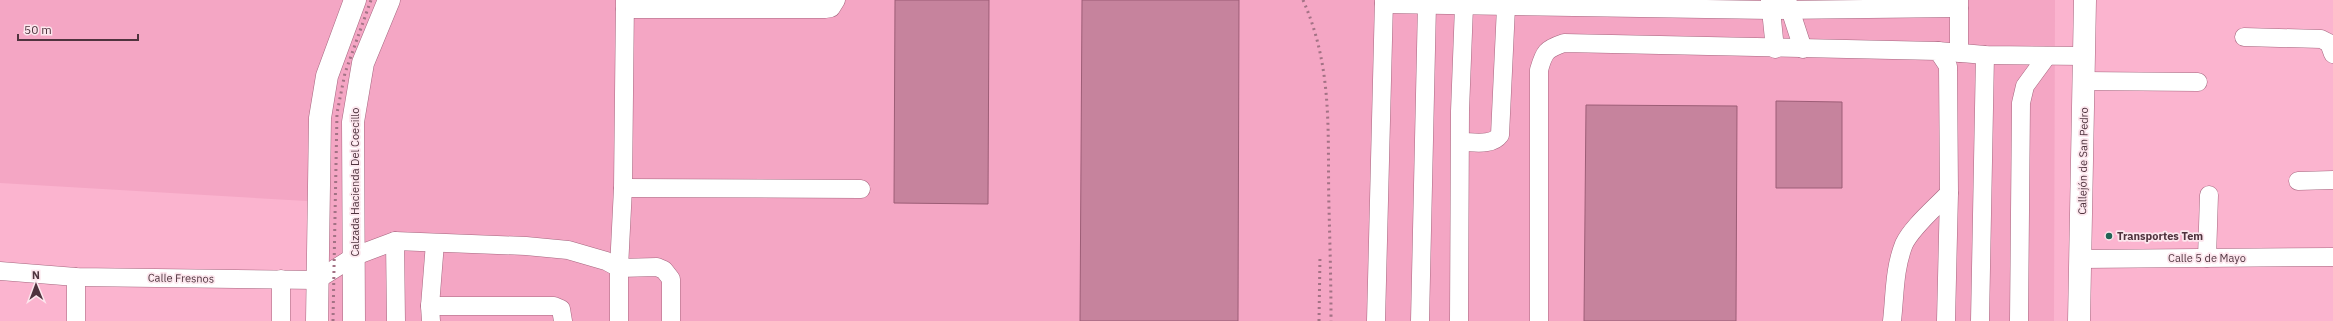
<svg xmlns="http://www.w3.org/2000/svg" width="2333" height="321" viewBox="0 0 2333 321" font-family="'IBM Plex Sans',sans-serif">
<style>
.built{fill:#f4a6c4}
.building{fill:#c6839d;stroke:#9c5d76}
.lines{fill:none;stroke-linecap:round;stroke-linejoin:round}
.minor-casing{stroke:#a6667f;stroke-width:19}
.major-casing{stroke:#a6667f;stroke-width:23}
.minor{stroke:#fff;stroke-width:18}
.major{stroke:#fff;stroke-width:22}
.rail{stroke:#a37285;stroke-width:3;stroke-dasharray:2 4;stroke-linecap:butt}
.poi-dot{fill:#216455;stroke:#fce6ed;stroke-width:1.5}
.labels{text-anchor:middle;stroke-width:3.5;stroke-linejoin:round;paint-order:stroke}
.street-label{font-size:11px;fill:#4f333e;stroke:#fce6ed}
.poi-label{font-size:11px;font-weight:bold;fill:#4f333e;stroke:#fce6ed;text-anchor:start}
</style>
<rect width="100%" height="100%" fill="#fbb4cf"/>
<polygon class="built" points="0,0 2055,0 2054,321 330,321 324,202 0,183"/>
<g class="building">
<polygon points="895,0 989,0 988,204 894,203"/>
<polygon points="1082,0 1239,0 1238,321 1080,321"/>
<polygon points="1776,101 1842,102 1842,188 1776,188"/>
<polygon points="1586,105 1737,106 1736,321 1584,321"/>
</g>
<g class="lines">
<g class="minor-casing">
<g id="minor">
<polyline points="1770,0 1775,49"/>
<polyline points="1787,0 1803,49"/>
<polyline points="1384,4 1771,10 1959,8"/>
<polyline points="625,9 825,9 831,8 836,0"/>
<polyline points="2244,37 2321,39 2329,43 2333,54"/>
<polyline points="1938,51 1985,55 2085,56"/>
<polyline points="1959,53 1959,0"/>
<polyline points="2084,81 2198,82"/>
<path d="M1461,142C1474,142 1492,146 1500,135L1506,7"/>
<polyline points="2298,181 2333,180"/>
<polyline points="623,188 861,189"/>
<polyline points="395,241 396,321"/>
<polyline points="2207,258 2209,195"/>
<polyline points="2081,259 2333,257"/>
<polyline points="0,271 76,277 317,280 355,256 395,241 526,246 568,250 606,261 619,268 657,267 664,270 671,279 671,321"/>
<polyline points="430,306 435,243"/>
<polyline points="76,321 76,277"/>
<polyline points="281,321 281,279"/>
<polyline points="431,321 430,306 554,306 561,309 563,321"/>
<polyline points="619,321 619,268 623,188 625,0"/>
<polyline points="1376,321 1384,0"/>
<polyline points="1420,321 1427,4"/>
<polyline points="1459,321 1460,111 1464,6"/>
<path d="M1539,321V70C1544,52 1546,49 1564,43L1938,51L1948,66L1949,193L1946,321"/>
<path d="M1892,321C1895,295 1894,269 1904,244C1912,227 1936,207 1949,193"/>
<polyline points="1980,321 1985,55"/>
<polyline points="2019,321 2021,103 2025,86 2047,56"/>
</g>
</g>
<g class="major-casing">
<g id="major">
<polyline points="317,321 320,118 327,76 355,0"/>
<polyline points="354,321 353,122 363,63 389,0"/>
<polyline points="2079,321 2085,0"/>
</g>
</g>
<use href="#minor" class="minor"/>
<use href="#major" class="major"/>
<g class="rail">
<path d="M1303,0C1334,70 1327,135 1329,209C1330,246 1331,283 1331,321"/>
<polyline points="333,321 337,113 345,73 371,0"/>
<polyline points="1319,321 1320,255"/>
</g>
</g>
<circle class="poi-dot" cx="2109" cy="236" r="4"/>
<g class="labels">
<g class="street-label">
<text transform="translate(2083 161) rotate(-89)" y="4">Callejón de San Pedro</text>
<text transform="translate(355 182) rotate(-90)" y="4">Calzada Hacienda Del Coecillo</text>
<text x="2207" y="262">Calle 5 de Mayo</text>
<text transform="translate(181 278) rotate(1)" y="4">Calle Fresnos</text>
</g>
<g class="poi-label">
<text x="2117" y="240">Transportes Tem</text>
</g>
</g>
<g transform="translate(36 285) rotate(359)" stroke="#fce6ed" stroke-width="3" paint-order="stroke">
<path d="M0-3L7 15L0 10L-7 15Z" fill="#4f333e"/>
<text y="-6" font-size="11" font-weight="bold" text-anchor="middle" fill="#4f333e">N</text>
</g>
<path d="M18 34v6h120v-6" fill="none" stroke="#4f333e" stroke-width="2"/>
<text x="24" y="34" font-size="12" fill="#4f333e" stroke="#fce6ed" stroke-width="3" paint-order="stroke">50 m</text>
</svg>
